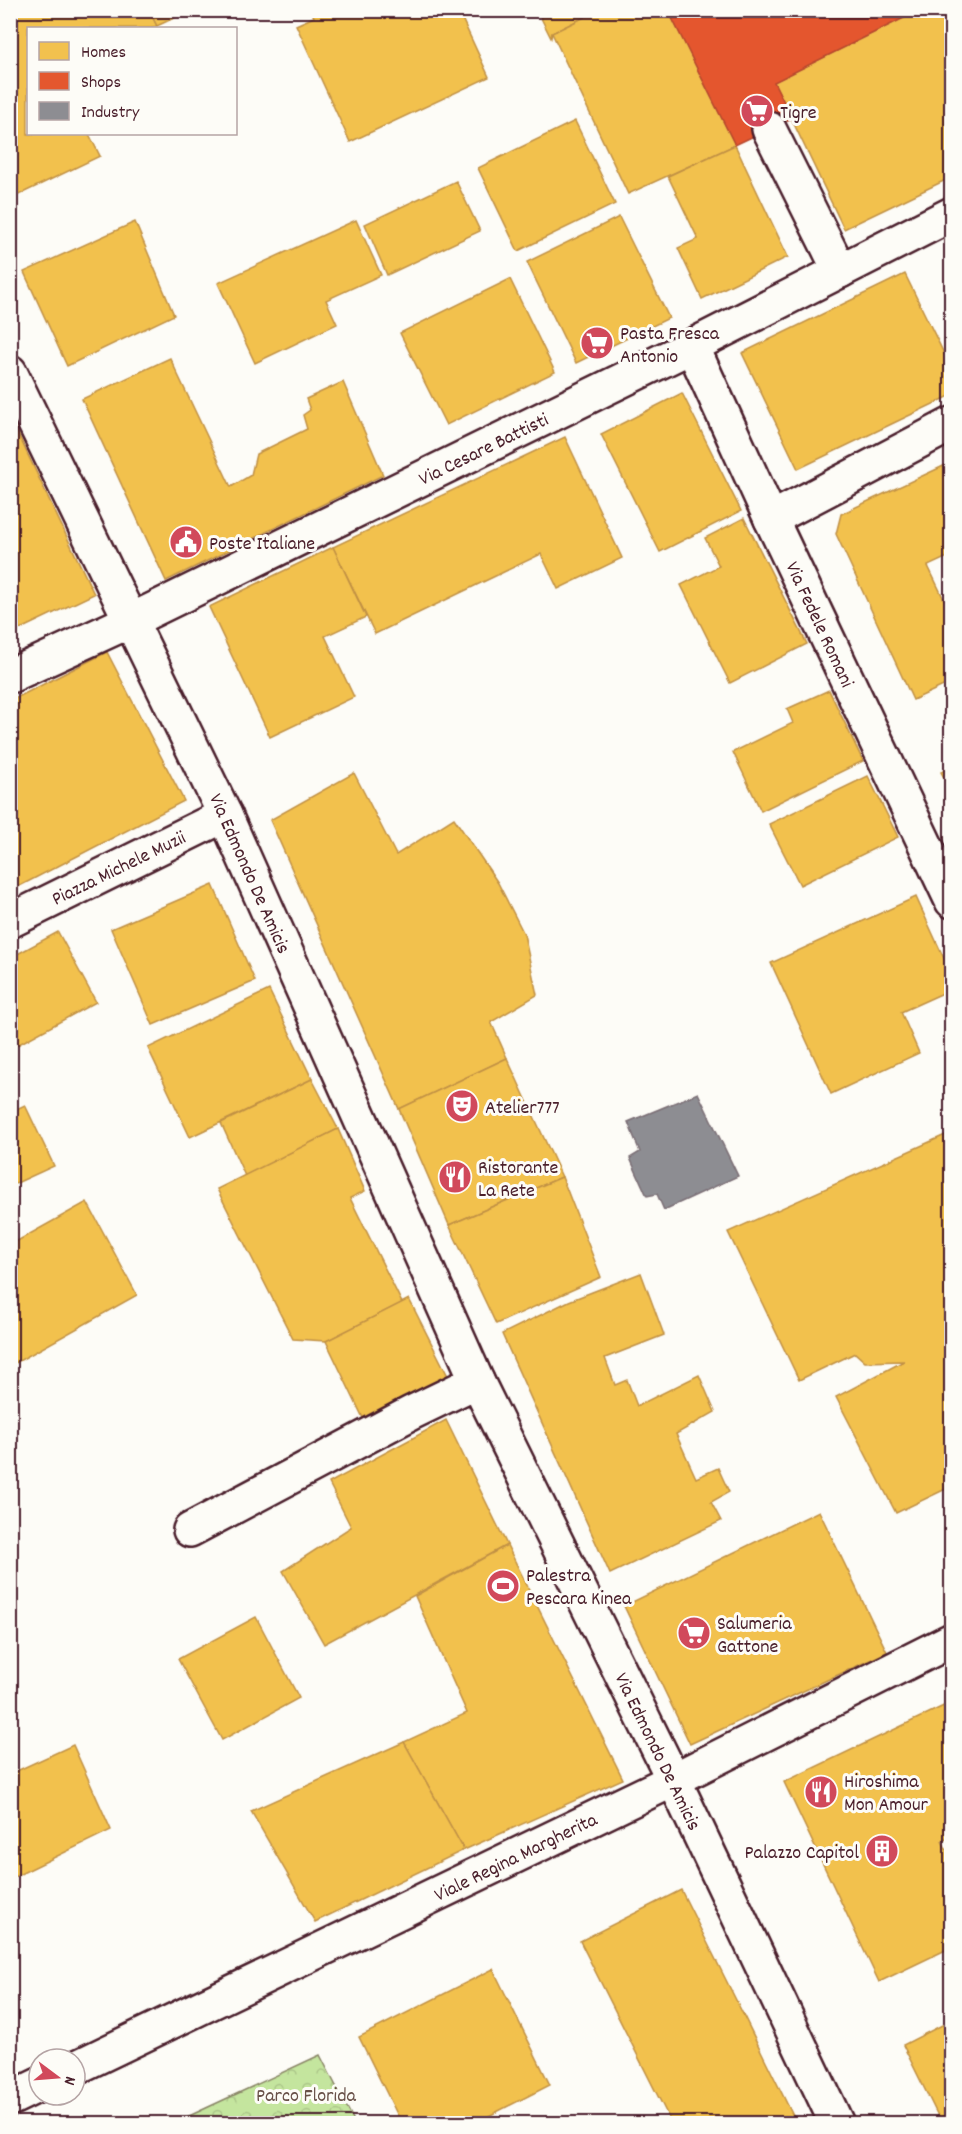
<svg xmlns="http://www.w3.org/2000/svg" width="962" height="2134" viewBox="0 0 962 2134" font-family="Dekko,sans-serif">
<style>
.forest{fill:url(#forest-crowns);stroke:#878264;stroke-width:1.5}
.homes{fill:#f2c14e;stroke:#c09044;stroke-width:1.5}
.shops{fill:#e4572e;stroke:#b6462d;stroke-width:1.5}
.industry{fill:#8d8d92;stroke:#796c73;stroke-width:1.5}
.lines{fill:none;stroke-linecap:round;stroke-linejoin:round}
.minor-casing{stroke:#4a1f2b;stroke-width:38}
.minor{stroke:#fdfcf7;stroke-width:33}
.labels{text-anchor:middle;stroke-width:6;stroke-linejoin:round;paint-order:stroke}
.poi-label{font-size:20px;fill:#4a1f2b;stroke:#fdfcf7;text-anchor:start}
.street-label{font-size:20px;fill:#4a1f2b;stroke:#fdfcf7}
.park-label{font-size:20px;fill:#685048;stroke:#fdfcf7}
</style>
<defs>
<pattern id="forest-crowns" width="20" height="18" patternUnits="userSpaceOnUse" patternTransform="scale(1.5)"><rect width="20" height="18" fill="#c4e59e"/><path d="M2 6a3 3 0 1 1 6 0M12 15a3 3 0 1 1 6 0" fill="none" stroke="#aac488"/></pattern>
</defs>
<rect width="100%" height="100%" fill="#fdfcf7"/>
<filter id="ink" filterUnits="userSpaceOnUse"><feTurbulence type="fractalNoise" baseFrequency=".0167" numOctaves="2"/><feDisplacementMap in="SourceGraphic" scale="12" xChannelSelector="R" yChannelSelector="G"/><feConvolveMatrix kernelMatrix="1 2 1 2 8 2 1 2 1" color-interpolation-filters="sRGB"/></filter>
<g filter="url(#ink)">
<polygon class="forest" points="320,2055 355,2123 174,2123"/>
<g class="homes">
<polygon points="10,10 149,10 157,26 152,28 28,28 28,134 89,134 100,156 10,199"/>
<polygon points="149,10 191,10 157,26"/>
<polygon points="311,10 458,10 489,77 350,142 296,25 314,17"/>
<polygon points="537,10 599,10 552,33 551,38"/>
<polygon points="599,10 668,10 735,145 628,194 552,33"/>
<polygon points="920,10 944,10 952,27 952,177 844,229 774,82"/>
<polygon points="575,121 615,204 518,251 478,168"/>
<polygon points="735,145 788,257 702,299 678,248 698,239 668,176"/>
<polygon points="456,181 480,231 387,275 365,224"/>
<polygon points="619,217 669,318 576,363 527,262"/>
<polygon points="356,220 381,275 326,300 337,324 255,363 218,283"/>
<polygon points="135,222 174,315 67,366 24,272"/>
<polygon points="905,274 952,370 952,395 798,469 742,353"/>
<polygon points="510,279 555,372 446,425 400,333"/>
<polygon points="170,358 231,487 251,475 256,454 307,429 303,415 310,410 306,399 343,382 383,475 166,581 82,399"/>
<polygon points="682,393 741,511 660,552 601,434"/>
<polygon points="10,417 94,594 10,634"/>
<polygon points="565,437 622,558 558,589 541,554 375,634 333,547"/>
<polygon points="952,462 952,555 928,566 952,616 952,682 913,700 836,534 841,514"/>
<polygon points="744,518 807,644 730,683 681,585 719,566 705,538"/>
<polygon points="333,547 366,617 325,636 354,697 270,737 209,607"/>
<polygon points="107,652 184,801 10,891 10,701"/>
<polygon points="829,690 863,761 761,811 733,752 793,723 787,709"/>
<polygon points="952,767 952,792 941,772"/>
<polygon points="354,773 396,855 454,818 498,883 524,934 537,995 491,1022 507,1058 399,1109 270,820"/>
<polygon points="868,776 898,837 800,885 769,824"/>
<polygon points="213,885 255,981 153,1025 111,929"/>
<polygon points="916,897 952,976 952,989 901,1012 919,1053 831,1094 771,963"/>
<polygon points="58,932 96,1002 10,1049 10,958"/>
<polygon points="269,990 312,1079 190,1137 148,1048"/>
<polygon points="507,1058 562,1177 449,1225 399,1109"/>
<polygon points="312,1079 338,1129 245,1176 221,1123"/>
<polygon points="25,1105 54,1166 10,1186 10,1112"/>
<polygon points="338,1129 365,1191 350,1198 402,1303 326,1341 293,1339 217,1189"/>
<polygon points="952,1132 952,1486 896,1513 836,1397 904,1361 865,1362 855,1353 799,1380 728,1232"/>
<polygon points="562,1177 601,1277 496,1324 449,1225"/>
<polygon points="87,1202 137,1295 10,1366 10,1245"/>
<polygon points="641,1273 664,1335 605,1358 615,1385 627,1380 637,1406 699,1375 715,1412 676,1434 696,1478 718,1468 729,1492 711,1502 721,1521 610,1574 502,1334 569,1301"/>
<polygon points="409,1299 449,1378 364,1420 326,1341"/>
<polygon points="446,1420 507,1545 324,1644 283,1571 351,1527 329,1483"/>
<polygon points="819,1511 887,1652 690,1744 624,1606"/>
<polygon points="507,1545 623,1779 464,1850 404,1742 467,1713 415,1596"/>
<polygon points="256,1617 299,1698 222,1740 178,1659"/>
<polygon points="952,1702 952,1836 942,1841 952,1861 952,1947 879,1982 784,1782"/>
<polygon points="404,1742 464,1850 315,1922 251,1811"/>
<polygon points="73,1745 111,1830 10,1879 10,1774"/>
<polygon points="681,1890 738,2004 797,2124 672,2124 580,1941"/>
<polygon points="493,1969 550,2085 473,2124 402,2124 359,2037"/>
<polygon points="952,2020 952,2124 942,2124 903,2045"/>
</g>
<g class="shops">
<polygon points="668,10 920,10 774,82 792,118 735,145"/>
<polygon points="944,10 952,10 952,27"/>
</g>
<polygon class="industry" points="698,1093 738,1176 664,1210 657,1194 647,1196 630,1158 640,1152 628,1122"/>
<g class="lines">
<g class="minor-casing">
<g id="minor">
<polyline points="769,129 840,271"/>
<polyline points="692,346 771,519 952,901"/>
<polyline points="10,372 225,815 477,1381 683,1799 837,2124"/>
<polyline points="771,519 952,424"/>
<polyline points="10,676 132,620 692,346 952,214"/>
<polyline points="10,921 225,815"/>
<polyline points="190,1530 411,1413 477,1381"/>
<polyline points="75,2068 673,1780 952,1640"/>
<polyline points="10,2099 39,2085"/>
</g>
</g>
<use href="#minor" class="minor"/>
</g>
</g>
<defs>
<g id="supermarket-disc" transform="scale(1.725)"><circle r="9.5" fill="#d1495b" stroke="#fdfcf7"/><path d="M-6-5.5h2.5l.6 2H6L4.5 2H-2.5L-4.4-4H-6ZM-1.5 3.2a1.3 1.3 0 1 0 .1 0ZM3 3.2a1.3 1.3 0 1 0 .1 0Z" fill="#fff"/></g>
<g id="civic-disc" transform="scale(1.725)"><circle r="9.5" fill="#d1495b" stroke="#fdfcf7"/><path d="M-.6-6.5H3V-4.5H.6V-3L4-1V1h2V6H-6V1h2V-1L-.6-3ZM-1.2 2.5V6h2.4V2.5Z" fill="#fff"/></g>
<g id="theatre-disc" transform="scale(1.725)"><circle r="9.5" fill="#d1495b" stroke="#fdfcf7"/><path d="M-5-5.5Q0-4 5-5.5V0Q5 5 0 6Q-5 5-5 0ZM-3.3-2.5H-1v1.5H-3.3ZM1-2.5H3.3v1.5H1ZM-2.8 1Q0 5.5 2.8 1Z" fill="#fff"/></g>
<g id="restaurant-disc" transform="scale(1.725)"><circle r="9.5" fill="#d1495b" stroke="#fdfcf7"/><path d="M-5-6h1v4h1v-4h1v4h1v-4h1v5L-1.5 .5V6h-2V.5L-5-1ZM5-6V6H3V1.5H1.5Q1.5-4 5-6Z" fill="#fff"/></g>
<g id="stadium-disc" transform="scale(1.725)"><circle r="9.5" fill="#d1495b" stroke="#fdfcf7"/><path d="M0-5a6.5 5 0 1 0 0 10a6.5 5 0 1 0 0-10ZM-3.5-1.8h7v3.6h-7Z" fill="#fff"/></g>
<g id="building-disc" transform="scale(1.725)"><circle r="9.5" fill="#d1495b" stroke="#fdfcf7"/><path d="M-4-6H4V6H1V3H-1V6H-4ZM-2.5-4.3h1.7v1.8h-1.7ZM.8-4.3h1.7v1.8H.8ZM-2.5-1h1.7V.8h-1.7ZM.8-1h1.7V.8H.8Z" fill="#fff"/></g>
</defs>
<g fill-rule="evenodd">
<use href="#supermarket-disc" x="757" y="111"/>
<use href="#supermarket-disc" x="597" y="343"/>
<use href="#civic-disc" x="186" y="542"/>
<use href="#theatre-disc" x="462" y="1106"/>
<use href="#restaurant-disc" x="455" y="1177"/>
<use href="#stadium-disc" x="503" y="1586"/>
<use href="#supermarket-disc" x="694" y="1633"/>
<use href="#restaurant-disc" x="821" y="1792"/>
<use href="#building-disc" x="882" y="1851"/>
</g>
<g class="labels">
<g class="poi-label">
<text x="780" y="118">Tigre</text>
<text x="620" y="339">Pasta Fresca<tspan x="620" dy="23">Antonio</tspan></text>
<text x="209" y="549">Poste Italiane</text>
<text x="485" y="1113">Atelier777</text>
<text x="478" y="1173">Ristorante<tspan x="478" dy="23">La Rete</tspan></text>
<text x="526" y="1581">Palestra<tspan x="526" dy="23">Pescara Kinea</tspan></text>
<text x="717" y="1629">Salumeria<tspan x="717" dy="23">Gattone</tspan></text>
<text x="844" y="1787">Hiroshima<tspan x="844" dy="23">Mon Amour</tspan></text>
<text x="859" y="1858" text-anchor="end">Palazzo Capitol</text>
</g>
<g class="street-label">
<text transform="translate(483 448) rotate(-26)" y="7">Via Cesare Battisti</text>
<text transform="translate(821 624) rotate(65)" y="7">Via Fedele Romani</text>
<text transform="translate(118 867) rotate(-26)" y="7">Piazza Michele Muzii</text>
<text transform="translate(251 873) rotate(66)" y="7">Via Edmondo De Amicis</text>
<text transform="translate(659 1751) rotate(64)" y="7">Via Edmondo De Amicis</text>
<text transform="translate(515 1856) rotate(-26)" y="7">Viale Regina Margherita</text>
</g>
<g class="park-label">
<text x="306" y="2101">Parco Florida</text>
</g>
</g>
<rect width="962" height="2134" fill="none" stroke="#fdfcf7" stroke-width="36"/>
<rect x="18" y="18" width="926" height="2098" fill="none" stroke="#4a1f2b" stroke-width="2" filter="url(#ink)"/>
<rect x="27" y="27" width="210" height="108" fill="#fdfcf7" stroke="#b5a4a5" stroke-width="1.5"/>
<rect x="39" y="42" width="30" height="18" fill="#f2c14e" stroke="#b5a4a5" stroke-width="1.5"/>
<text x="81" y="57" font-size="18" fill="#4a1f2b">Homes</text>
<rect x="39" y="72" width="30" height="18" fill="#e4572e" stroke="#b5a4a5" stroke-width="1.5"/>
<text x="81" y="87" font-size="18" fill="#4a1f2b">Shops</text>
<rect x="39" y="102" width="30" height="18" fill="#8d8d92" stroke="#b5a4a5" stroke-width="1.5"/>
<text x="81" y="117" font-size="18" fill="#4a1f2b">Industry</text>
<g transform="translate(57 2077) rotate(106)"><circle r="28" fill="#fdfcf7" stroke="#b5a4a5" stroke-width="1.5"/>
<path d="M0-4.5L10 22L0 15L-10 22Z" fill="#d1495b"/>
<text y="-9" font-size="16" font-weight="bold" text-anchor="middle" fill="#4a1f2b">N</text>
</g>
</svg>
